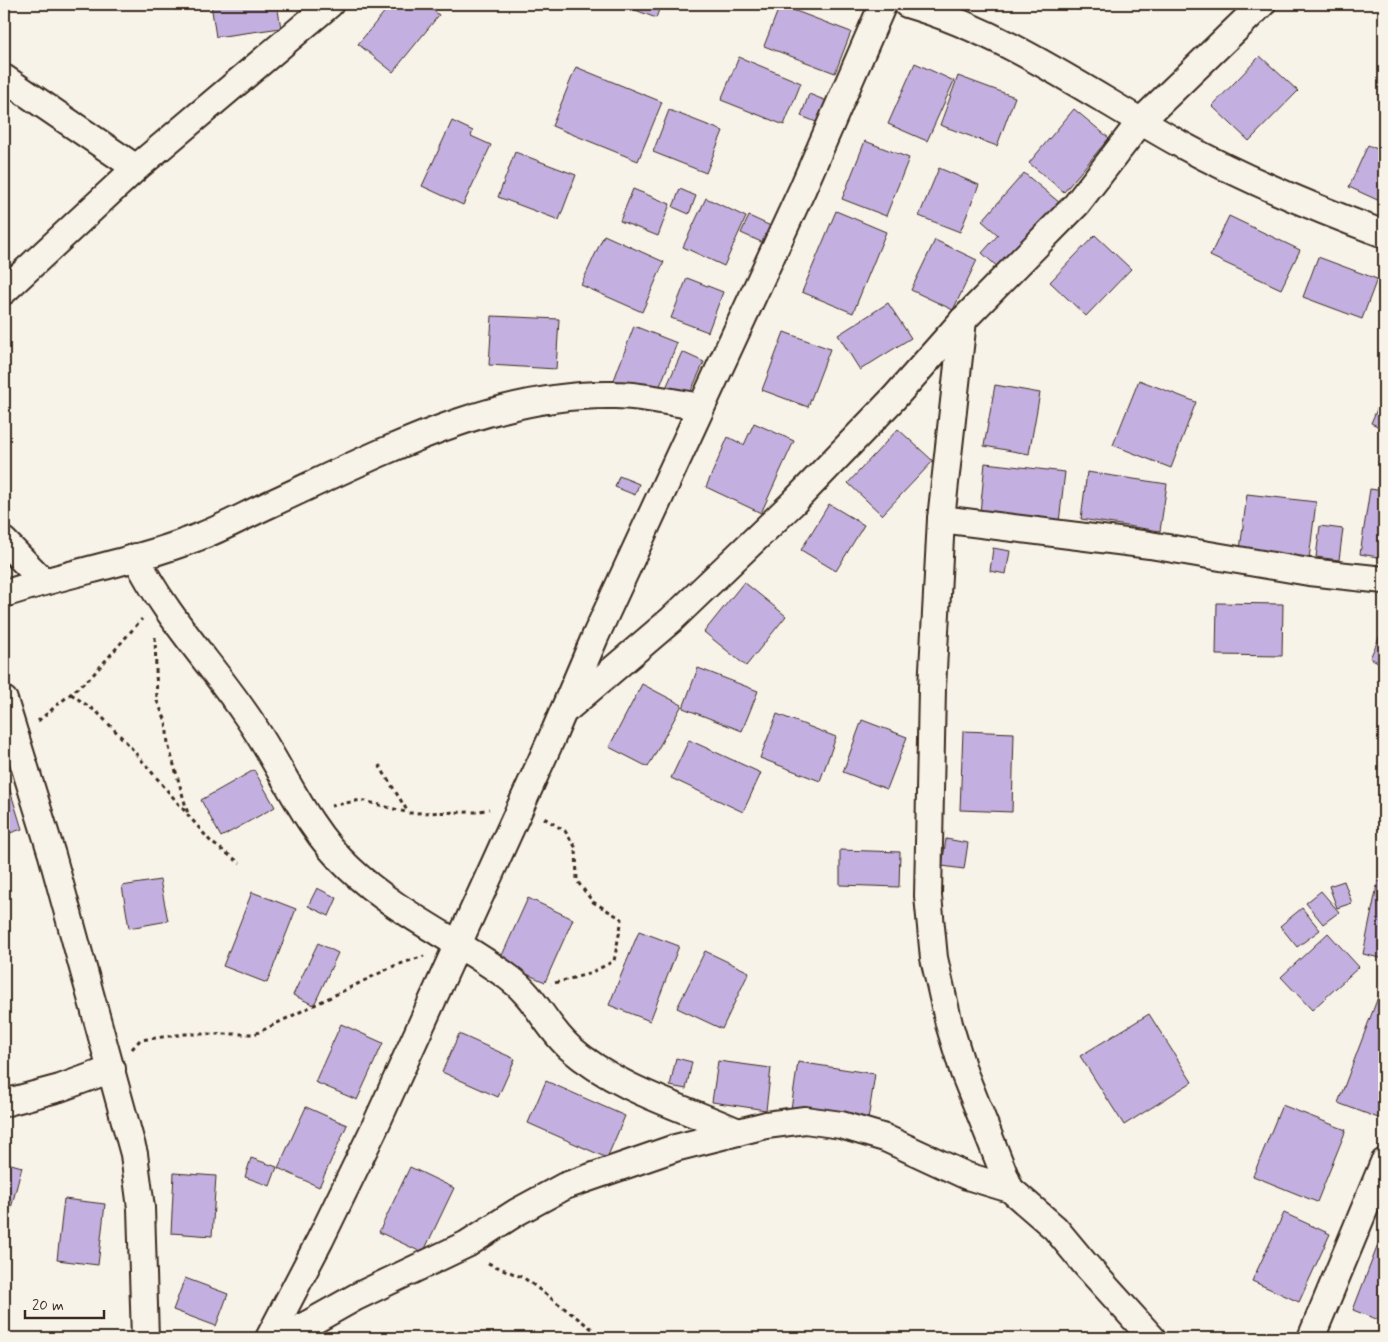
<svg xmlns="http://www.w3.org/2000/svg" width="1388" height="1342" viewBox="0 0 1388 1342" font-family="Mynerve,sans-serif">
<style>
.building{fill:#c4b0e0;stroke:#3b2a1e}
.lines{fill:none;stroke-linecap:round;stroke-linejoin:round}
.minor-casing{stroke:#3b2a1e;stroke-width:30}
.path{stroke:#3b2a1e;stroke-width:3;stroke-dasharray:4 4;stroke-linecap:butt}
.minor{stroke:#f7f3e8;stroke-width:26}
</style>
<rect width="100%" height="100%" fill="#f7f3e8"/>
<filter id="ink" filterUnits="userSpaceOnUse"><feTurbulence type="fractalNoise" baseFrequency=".02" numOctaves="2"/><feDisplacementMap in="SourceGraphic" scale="10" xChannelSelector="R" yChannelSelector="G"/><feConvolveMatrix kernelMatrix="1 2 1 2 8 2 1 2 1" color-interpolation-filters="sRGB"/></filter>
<g filter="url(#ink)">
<g class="building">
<polygon points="211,4 277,4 281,28 216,37"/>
<polygon points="391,4 425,4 439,15 393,72 358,44"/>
<polygon points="620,4 661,4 656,18"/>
<polygon points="780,5 851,32 835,73 764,46"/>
<polygon points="1260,56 1298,91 1249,141 1212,106"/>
<polygon points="739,57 801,83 784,125 721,100"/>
<polygon points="915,63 954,81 927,141 888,124"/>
<polygon points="576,67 662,102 638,161 552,126"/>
<polygon points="958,76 1015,97 997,146 940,125"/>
<polygon points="809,94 837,105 829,127 801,116"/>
<polygon points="1074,109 1109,138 1064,192 1029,163"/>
<polygon points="669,110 723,131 706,173 653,152"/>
<polygon points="452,121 473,131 471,136 491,145 463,205 422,186"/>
<polygon points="865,141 909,158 886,216 842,199"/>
<polygon points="1368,145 1384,152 1384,203 1349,187"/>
<polygon points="515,152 576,175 559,220 498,197"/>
<polygon points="939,168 979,185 960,232 919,216"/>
<polygon points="1024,173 1060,203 1001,270 982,253 998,235 982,221"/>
<polygon points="633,189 670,204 658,236 620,221"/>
<polygon points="680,189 696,196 689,214 673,207"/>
<polygon points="706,198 746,217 724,266 683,247"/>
<polygon points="836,211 886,232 853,313 802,292"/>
<polygon points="749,216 775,228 768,245 741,233"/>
<polygon points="1229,216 1300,250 1281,289 1210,256"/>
<polygon points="604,235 664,262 642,312 581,285"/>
<polygon points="1095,235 1131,269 1086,316 1050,282"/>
<polygon points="935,240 977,260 953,310 911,290"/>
<polygon points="1318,257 1377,279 1362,319 1303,297"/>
<polygon points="687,278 723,292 708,332 671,318"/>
<polygon points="888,303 911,338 860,370 838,335"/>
<polygon points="492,316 559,319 556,369 489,365"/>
<polygon points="634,326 677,343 656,396 614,380"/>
<polygon points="784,332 830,349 808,407 762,390"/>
<polygon points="682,352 704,362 687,400 665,390"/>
<polygon points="1139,380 1196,402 1171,468 1113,445"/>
<polygon points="995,385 1040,393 1029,454 984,446"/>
<polygon points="1384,393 1384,429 1371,423"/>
<polygon points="754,423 794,441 761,513 706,487 728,437 744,445"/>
<polygon points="898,429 933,461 882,515 848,483"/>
<polygon points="985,463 1065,472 1059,522 980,513"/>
<polygon points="1087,472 1167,484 1160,531 1081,519"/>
<polygon points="619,476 639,484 635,495 615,487"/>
<polygon points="1370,489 1384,491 1384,558 1360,554"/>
<polygon points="1247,494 1316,502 1309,559 1240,550"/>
<polygon points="829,504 864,525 836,571 801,550"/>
<polygon points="1320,526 1343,529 1339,560 1316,557"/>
<polygon points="993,548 1010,551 1006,574 990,571"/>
<polygon points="744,582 786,616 746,666 704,632"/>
<polygon points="1217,603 1283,604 1282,656 1216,655"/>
<polygon points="1384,627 1384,665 1370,658"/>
<polygon points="698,668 758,691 742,731 683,708"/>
<polygon points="642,684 682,705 648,767 609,747"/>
<polygon points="777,714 836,737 820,781 760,758"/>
<polygon points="862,720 907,737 887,789 843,772"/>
<polygon points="963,731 1014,733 1012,812 960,810"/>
<polygon points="689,740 761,773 743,812 671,778"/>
<polygon points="254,770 275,807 221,837 201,800"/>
<polygon points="4,771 22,829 4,835"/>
<polygon points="946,839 968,843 964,869 942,866"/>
<polygon points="840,850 900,852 899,887 840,885"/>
<polygon points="160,880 168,921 129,928 122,886"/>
<polygon points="1344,881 1352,903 1337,908 1329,886"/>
<polygon points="1378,881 1384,882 1384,959 1363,954"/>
<polygon points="317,888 337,898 329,916 308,906"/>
<polygon points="1321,891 1339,912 1323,924 1306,903"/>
<polygon points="252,892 296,909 267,983 223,966"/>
<polygon points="528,898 573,919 545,982 499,962"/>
<polygon points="1302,908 1320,930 1297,947 1280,926"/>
<polygon points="639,931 679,946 650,1021 609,1005"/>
<polygon points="1328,933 1359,967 1312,1010 1281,977"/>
<polygon points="318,943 338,953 314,1005 293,995"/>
<polygon points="705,951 749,972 722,1029 677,1008"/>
<polygon points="1383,984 1384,1112 1381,1119 1338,1103"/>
<polygon points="1149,1014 1192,1082 1124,1125 1080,1056"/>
<polygon points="341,1024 383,1043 357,1100 315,1082"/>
<polygon points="459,1034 515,1059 498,1097 442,1072"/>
<polygon points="676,1058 692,1062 686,1089 670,1086"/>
<polygon points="718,1061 771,1068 766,1110 712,1102"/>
<polygon points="798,1062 875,1074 868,1120 791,1109"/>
<polygon points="546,1081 625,1116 607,1158 528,1123"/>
<polygon points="1282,1105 1346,1130 1317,1202 1253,1176"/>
<polygon points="306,1107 347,1125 319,1187 278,1168"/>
<polygon points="251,1158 277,1167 270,1186 245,1177"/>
<polygon points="4,1162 22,1167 10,1212 4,1211"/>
<polygon points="410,1167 454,1188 423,1253 379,1232"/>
<polygon points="174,1173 216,1176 212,1236 171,1233"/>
<polygon points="64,1199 105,1204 98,1265 57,1260"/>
<polygon points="1284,1213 1330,1234 1299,1302 1252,1281"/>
<polygon points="1381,1237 1384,1238 1384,1322 1353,1310"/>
<polygon points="185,1278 228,1294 216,1326 173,1310"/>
</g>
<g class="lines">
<g class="minor-casing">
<g id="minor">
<path d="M907,4C1007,33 1090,94 1180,144C1246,180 1314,208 1384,234"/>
<polyline points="4,78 136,168"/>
<polyline points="4,291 136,168 330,4"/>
<polyline points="963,320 941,519 932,688 928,896 934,958 949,1024 964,1073 1010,1189"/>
<polyline points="941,519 1150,545 1309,572 1384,580"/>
<polyline points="4,541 43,581"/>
<path d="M136,557C164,614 208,660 244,712C280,762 303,825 349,868C396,913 456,939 508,977C536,997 546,1027 570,1048C617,1089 682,1107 738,1132"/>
<path d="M4,594C67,573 134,562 196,538C221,529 244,516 268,505C377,455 492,392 615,395C644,395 673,403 701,407"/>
<polyline points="4,700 52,855 134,1154 141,1208 145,1338"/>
<polyline points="568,708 671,620 793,503 894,398 963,320 1076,205 1141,121 1262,4"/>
<polyline points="4,1103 60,1088 112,1069"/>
<polyline points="269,1338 320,1240 373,1131 554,733 595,637 802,190 883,4"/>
<polyline points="283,1338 356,1297 467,1244 517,1212 565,1186 675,1148 766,1125 805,1120 841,1125 885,1138 967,1176 1010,1189 1055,1228 1085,1264 1152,1338"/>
<polyline points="1311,1338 1384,1162"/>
</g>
</g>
<g class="path">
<polyline points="155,637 157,701 166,721 168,744 188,814"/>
<polyline points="71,694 98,713 127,743 211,842 240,863"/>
<polyline points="38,721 91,677 142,619"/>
<polyline points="379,765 408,812"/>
<polyline points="331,806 361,800 409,813 476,812 489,809"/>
<polyline points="544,818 565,831 576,848 577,881 593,902 622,919 614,961 588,974 551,984"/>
<polyline points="132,1049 140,1040 185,1034 255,1034 394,966 424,956"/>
<polyline points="488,1263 524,1278 604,1338"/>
</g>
<use href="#minor" class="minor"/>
</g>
</g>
<rect width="1388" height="1342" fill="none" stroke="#f7f3e8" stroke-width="20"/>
<rect x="10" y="10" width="1368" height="1322" fill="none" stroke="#3b2a1e" stroke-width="2" filter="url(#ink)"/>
<path d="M25 1310v8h79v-8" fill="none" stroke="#3b2a1e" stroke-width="2.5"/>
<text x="32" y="1310" font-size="15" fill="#3b2a1e" stroke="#f7f3e8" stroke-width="4" paint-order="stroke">20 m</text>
</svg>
